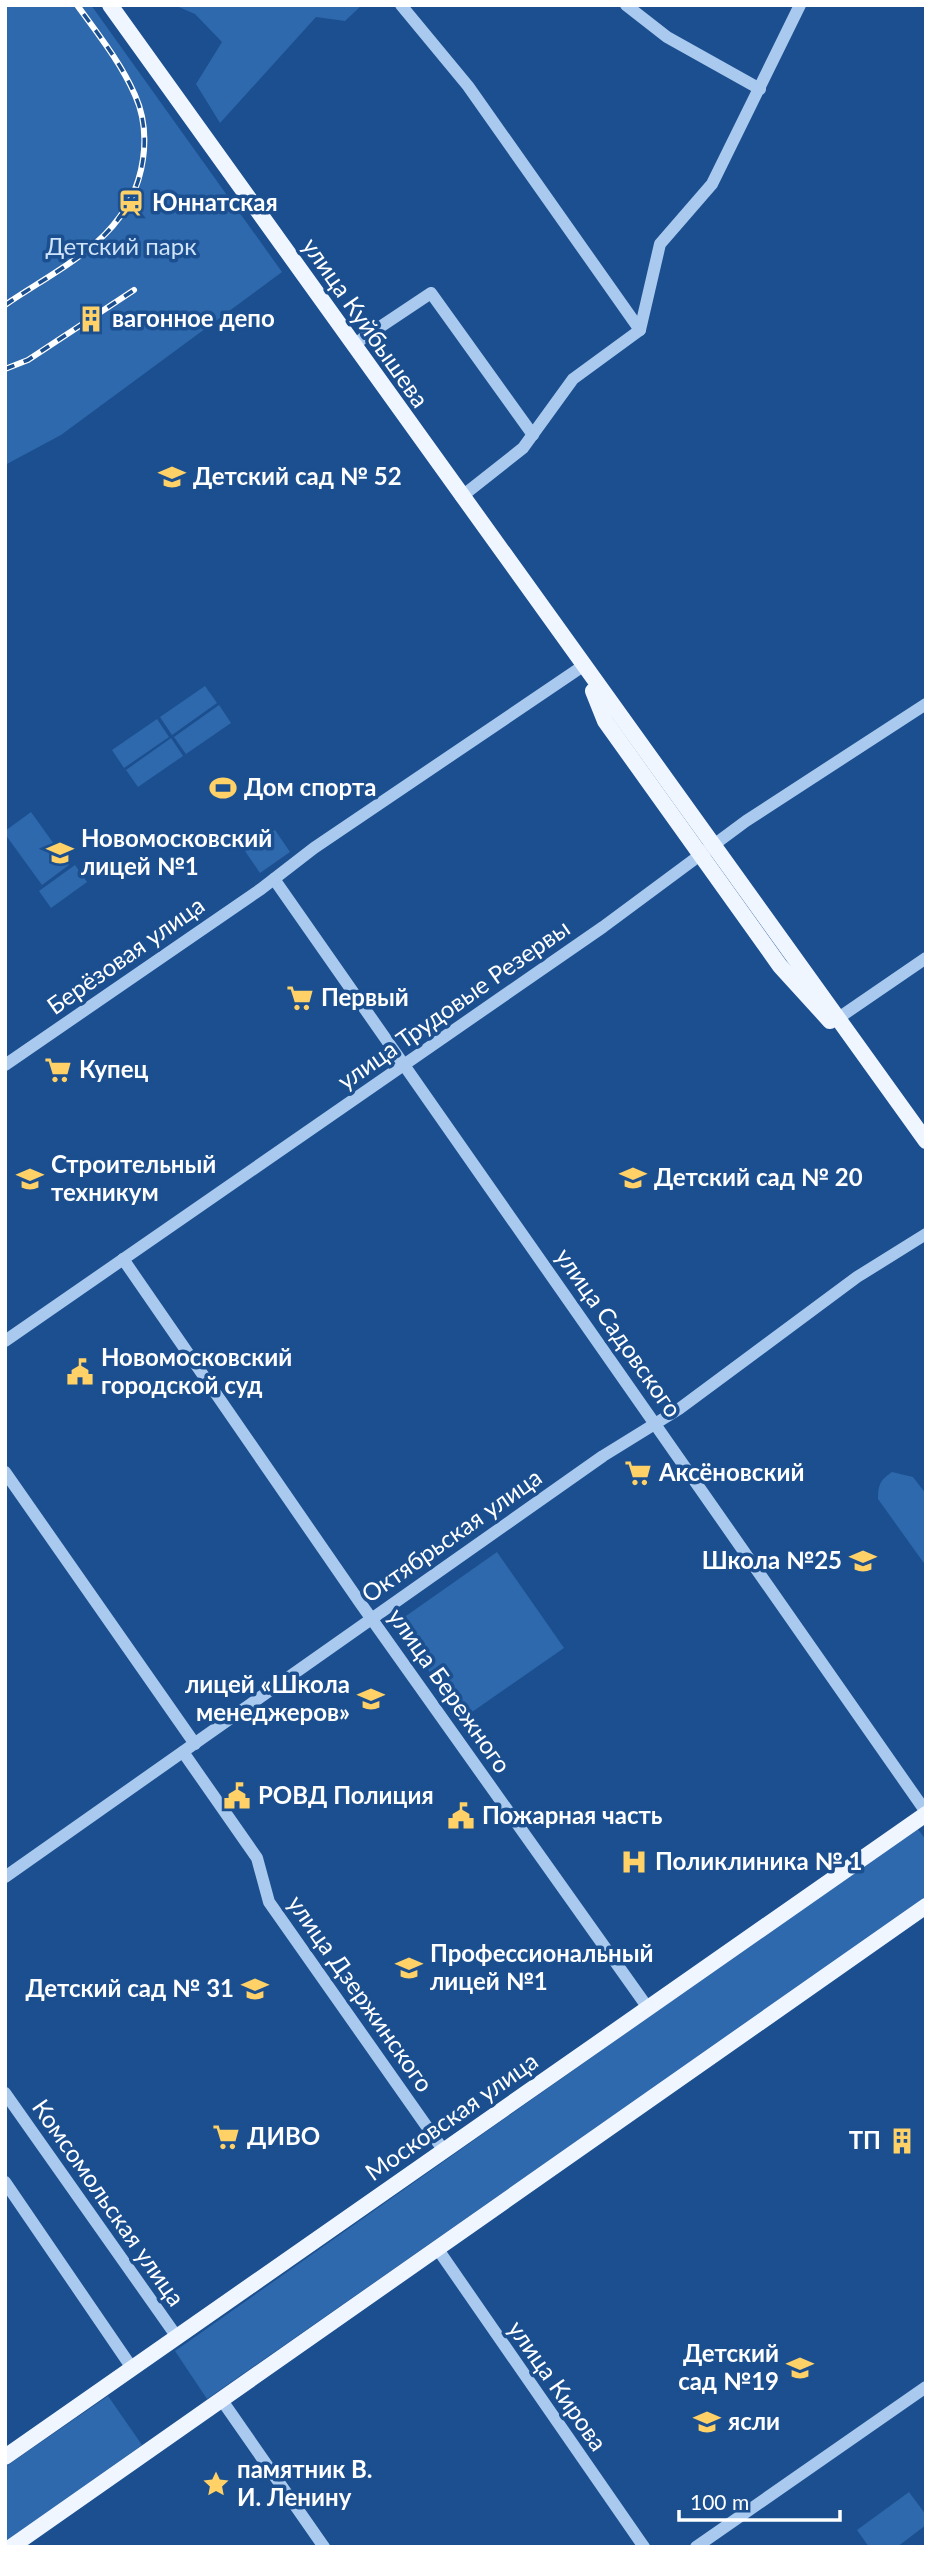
<svg xmlns="http://www.w3.org/2000/svg" width="931" height="2552" viewBox="0 0 931 2552" font-family="Lato,sans-serif">
<style>
.green{fill:#2e69ad}
.lines{fill:none;stroke-linecap:round;stroke-linejoin:round}
.minor{stroke:#a9c9ee;stroke-width:12}
.major{stroke:#f0f6ff;stroke-width:16}
.rail-casing{stroke:#fff;stroke-width:6}
.rail{stroke:#1b4f8f;stroke-width:3.5;stroke-dasharray:10;stroke-linecap:butt}
.labels{text-anchor:middle;stroke-width:7;stroke-linejoin:round;paint-order:stroke}
.poi-label{font-size:24px;font-weight:bold;fill:#fff;stroke:#1b4f8f;text-anchor:start}
.park-label{font-size:24px;fill:#cfe3fa;stroke:#1b4f8f}
.street-label{font-size:24px;fill:#fff;stroke:#1b4f8f}
</style>
<rect width="100%" height="100%" fill="#1b4f8f"/>
<g class="green">
<polygon points="5,5 91,5 282,272 61,435 5,465"/>
<polygon points="174,5 362,5 345,21 316,17 220,123 196,84 222,42 195,14"/>
<polygon points="205,686 217,703 172,735 160,717"/>
<polygon points="219,705 231,723 186,754 174,737"/>
<polygon points="157,719 169,737 124,768 112,750"/>
<polygon points="171,738 183,756 138,787 126,770"/>
<polygon points="31,812 69,865 42,885 5,834 5,831"/>
<polygon points="275,830 290,852 260,873 245,851"/>
<polygon points="75,865 87,882 51,908 39,891"/>
<path d="M892,1472L913,1477L926,1494V1566L878,1499C878,1485 880,1480 892,1472Z"/>
<polygon points="497,1552 564,1648 462,1719 396,1623"/>
<polygon points="917,1828 926,1840 926,1898 207,2399 175,2351"/>
<polygon points="108,2396 142,2445 5,2542 5,2467"/>
<polygon points="909,2492 926,2515 926,2525 897,2547 869,2547 857,2530"/>
</g>
<g class="lines">
<g class="minor">
<polyline points="401,5 468,86 640,330"/>
<polyline points="626,5 667,37 760,89"/>
<polyline points="353,345 431,293 533,435"/>
<polyline points="461,497 523,448 573,379 640,330 660,244 712,184 800,5"/>
<polyline points="274,879 926,1812"/>
<polyline points="837,1019 926,958"/>
<polyline points="5,1065 261,889 314,848 583,666"/>
<polyline points="123,1259 361,1604 648,2008"/>
<polyline points="5,1341 603,927 746,821 926,704"/>
<polyline points="5,1472 195,1744"/>
<polyline points="183,1752 257,1858 269,1902 444,2151"/>
<polyline points="5,1877 603,1456 679,1409 857,1277 926,1234"/>
<polyline points="5,2093 177,2337"/>
<polyline points="5,2182 132,2368"/>
<polyline points="437,2248 644,2547"/>
<polyline points="221,2399 324,2547"/>
<polyline points="696,2547 926,2387"/>
</g>
<g class="major">
<polyline points="110,5 926,1141"/>
<polyline points="593,691 605,721 780,966 830,1021"/>
<polyline points="5,2457 926,1814"/>
<polyline points="11,2547 926,1906"/>
</g>
<g class="rail-casing">
<g id="rail">
<path d="M5,305C65,264 132,237 143,159C146,138 144,115 135,95C121,63 98,34 77,5"/>
<polyline points="5,369 28,360 134,290"/>
</g>
</g>
<use href="#rail" class="rail"/>
</g>
<defs>
<g id="station-bare" transform="scale(2.1)"><path d="M-3-6H3Q5-6 5-4V2Q5 4 3 4L4.5 6H3L1.5 4h-3L-3 6H-4.5L-3 4Q-5 4-5 2V-4Q-5-6-3-6ZM-3.5-4v3h7v-3ZM-3.5 1v1.5H-2V1ZM2 1v1.5H3.5V1Z" fill="#ffd166" stroke="#1b4f8f" stroke-width="2.5" paint-order="stroke"/></g>
<g id="building-bare" transform="scale(2.1)"><path d="M-4-6H4V6H1V3H-1V6H-4ZM-2.5-4.3h1.7v1.8h-1.7ZM.8-4.3h1.7v1.8H.8ZM-2.5-1h1.7V.8h-1.7ZM.8-1h1.7V.8H.8Z" fill="#ffd166" stroke="#1b4f8f" stroke-width="2.5" paint-order="stroke"/></g>
<g id="school-bare" transform="scale(2.1)"><path d="M0-5L7-2L0 1L-7-2ZM-4 1L0 2.5L4 1V4Q0 6-4 4Z" fill="#ffd166" stroke="#1b4f8f" stroke-width="2.5" paint-order="stroke"/></g>
<g id="stadium-bare" transform="scale(2.1)"><path d="M0-5a6.5 5 0 1 0 0 10a6.5 5 0 1 0 0-10ZM-3.5-1.8h7v3.6h-7Z" fill="#ffd166" stroke="#1b4f8f" stroke-width="2.5" paint-order="stroke"/></g>
<g id="supermarket-bare" transform="scale(2.1)"><path d="M-6-5.5h2.5l.6 2H6L4.5 2H-2.5L-4.4-4H-6ZM-1.5 3.2a1.3 1.3 0 1 0 .1 0ZM3 3.2a1.3 1.3 0 1 0 .1 0Z" fill="#ffd166" stroke="#1b4f8f" stroke-width="2.5" paint-order="stroke"/></g>
<g id="university-bare" transform="scale(2.1)"><path d="M0-5L7-2L0 1L-7-2ZM-4 1L0 2.5L4 1V4Q0 6-4 4Z" fill="#ffd166" stroke="#1b4f8f" stroke-width="2.5" paint-order="stroke"/></g>
<g id="civic-bare" transform="scale(2.1)"><path d="M-.6-6.5H3V-4.5H.6V-3L4-1V1h2V6H-6V1h2V-1L-.6-3ZM-1.2 2.5V6h2.4V2.5Z" fill="#ffd166" stroke="#1b4f8f" stroke-width="2.5" paint-order="stroke"/></g>
<g id="hospital-bare" transform="scale(2.1)"><path d="M-5-5h3v3.5h4V-5h3V5h-3V1.5h-4V5h-3Z" fill="#ffd166" stroke="#1b4f8f" stroke-width="2.5" paint-order="stroke"/></g>
<g id="sight-bare" transform="scale(2.1)"><path d="M0-6L1.8-2.2L6-1.7L2.9 1.2L3.7 5.4L0 3.3L-3.7 5.4L-2.9 1.2L-6-1.7L-1.8-2.2Z" fill="#ffd166" stroke="#1b4f8f" stroke-width="2.5" paint-order="stroke"/></g>
</defs>
<g fill-rule="evenodd">
<use href="#station-bare" x="131" y="203"/>
<use href="#building-bare" x="91" y="319"/>
<use href="#school-bare" x="172" y="477"/>
<use href="#stadium-bare" x="223" y="788"/>
<use href="#school-bare" x="60" y="853"/>
<use href="#supermarket-bare" x="300" y="998"/>
<use href="#supermarket-bare" x="58" y="1070"/>
<use href="#school-bare" x="633" y="1178"/>
<use href="#university-bare" x="30" y="1179"/>
<use href="#civic-bare" x="80" y="1372"/>
<use href="#supermarket-bare" x="638" y="1473"/>
<use href="#school-bare" x="863" y="1561"/>
<use href="#school-bare" x="371" y="1699"/>
<use href="#civic-bare" x="237" y="1796"/>
<use href="#civic-bare" x="461" y="1816"/>
<use href="#hospital-bare" x="634" y="1862"/>
<use href="#university-bare" x="409" y="1968"/>
<use href="#school-bare" x="255" y="1989"/>
<use href="#supermarket-bare" x="226" y="2137"/>
<use href="#building-bare" x="902" y="2141"/>
<use href="#school-bare" x="800" y="2368"/>
<use href="#school-bare" x="707" y="2422"/>
<use href="#sight-bare" x="216" y="2484"/>
</g>
<g class="labels">
<g class="poi-label">
<text x="152" y="211">Юннатская</text>
<text x="112" y="327">вагонное депо</text>
<text x="193" y="485">Детский сад № 52</text>
<text x="244" y="796">Дом спорта</text>
<text x="81" y="847">Новомосковский<tspan x="81" dy="28">лицей №1</tspan></text>
<text x="321" y="1006">Первый</text>
<text x="79" y="1078">Купец</text>
<text x="51" y="1173">Строительный<tspan x="51" dy="28">техникум</tspan></text>
<text x="654" y="1186">Детский сад № 20</text>
<text x="101" y="1366">Новомосковский<tspan x="101" dy="28">городской суд</tspan></text>
<text x="659" y="1481">Аксёновский</text>
<text x="842" y="1569" text-anchor="end">Школа №25</text>
<text x="350" y="1693" text-anchor="end">лицей «Школа<tspan x="350" dy="28">менеджеров»</tspan></text>
<text x="258" y="1804">РОВД Полиция</text>
<text x="482" y="1824">Пожарная часть</text>
<text x="655" y="1870">Поликлиника № 1</text>
<text x="430" y="1962">Профессиональный<tspan x="430" dy="28">лицей №1</tspan></text>
<text x="234" y="1997" text-anchor="end">Детский сад № 31</text>
<text x="247" y="2145">ДИВО</text>
<text x="881" y="2149" text-anchor="end">ТП</text>
<text x="779" y="2362" text-anchor="end">Детский<tspan x="779" dy="28">сад №19</tspan></text>
<text x="728" y="2430">ясли</text>
<text x="237" y="2478">памятник В.<tspan x="237" dy="28">И. Ленину</tspan></text>
</g>
<g class="park-label">
<text x="121" y="255">Детский парк</text>
</g>
<g class="street-label">
<text transform="translate(365 323) rotate(55)" y="8">улица Куйбышева</text>
<text transform="translate(126 956) rotate(-35)" y="8">Берёзовая улица</text>
<text transform="translate(454 1005) rotate(-35)" y="8">улица Трудовые Резервы</text>
<text transform="translate(618 1333) rotate(55)" y="8">улица Садовского</text>
<text transform="translate(452 1536) rotate(-35)" y="8">Октябрьская улица</text>
<text transform="translate(449 1691) rotate(55)" y="8">улица Бережного</text>
<text transform="translate(360 1994) rotate(55)" y="8">улица Дзержинского</text>
<text transform="translate(452 2117) rotate(-35)" y="8">Московская улица</text>
<text transform="translate(108 2203) rotate(55)" y="8">Комсомольская улица</text>
<text transform="translate(557 2386) rotate(55)" y="8">улица Кирова</text>
</g>
</g>
<rect width="931" height="2552" fill="none" stroke="#ffffff" stroke-width="14"/>
<path d="M679 2510v10h161v-10" fill="none" stroke="#ffffff" stroke-width="3.5"/>
<text x="690" y="2510" font-size="21" fill="#ffffff" stroke="#1b4f8f" stroke-width="5" paint-order="stroke">100 m</text>
</svg>
